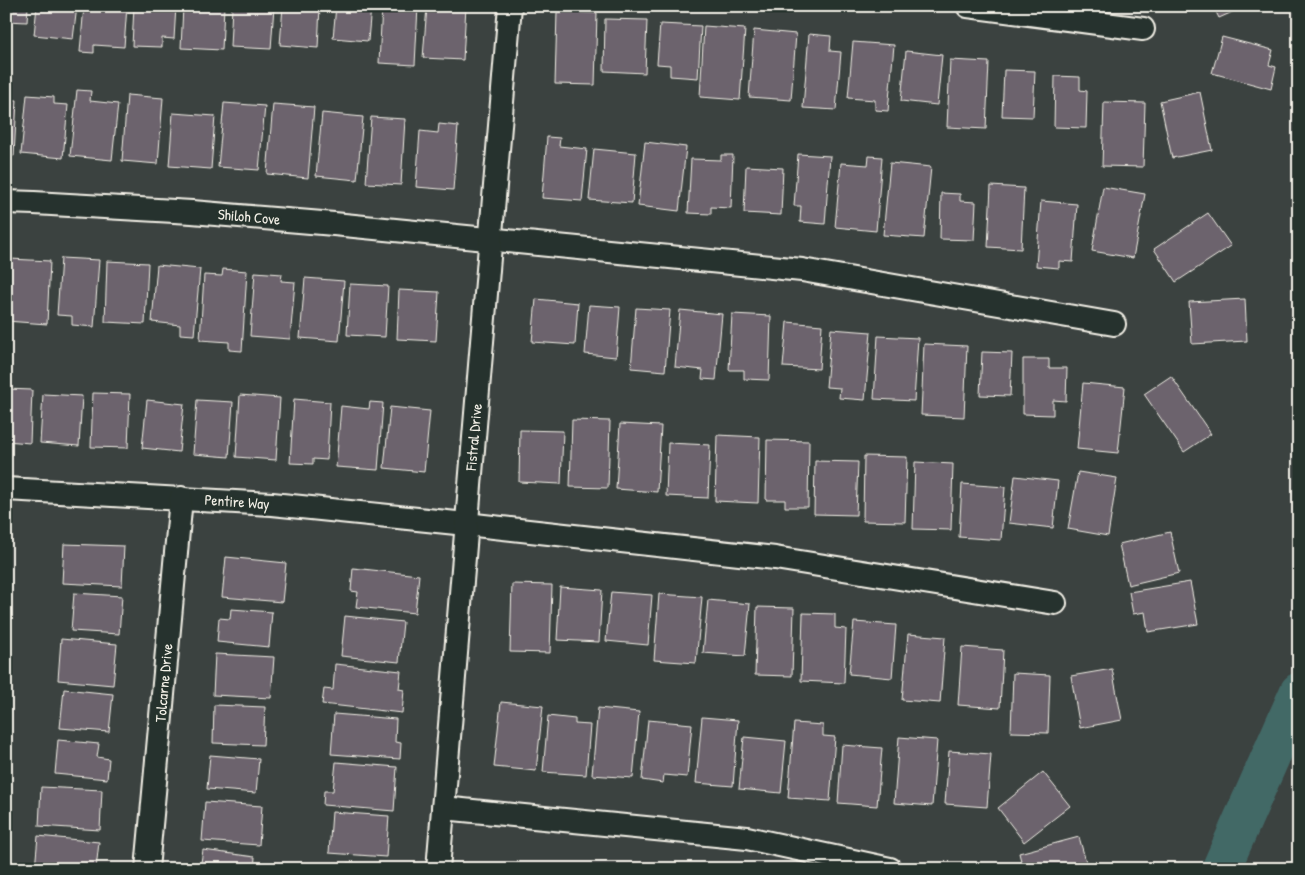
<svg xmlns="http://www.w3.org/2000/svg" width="1305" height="875" viewBox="0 0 1305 875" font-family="'Patrick Hand',sans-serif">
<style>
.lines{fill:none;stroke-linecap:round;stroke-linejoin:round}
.river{stroke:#436966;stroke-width:39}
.building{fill:#6c646d;stroke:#f4f1e8}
.street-casing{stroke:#f4f1e8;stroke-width:26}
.street{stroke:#26332d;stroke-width:22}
.labels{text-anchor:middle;stroke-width:4.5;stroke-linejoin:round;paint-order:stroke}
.street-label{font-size:15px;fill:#f4f1e8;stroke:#26332d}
</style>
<rect width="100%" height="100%" fill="#3b4240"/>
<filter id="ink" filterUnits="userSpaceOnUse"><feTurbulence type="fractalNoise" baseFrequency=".02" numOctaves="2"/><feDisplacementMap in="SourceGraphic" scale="10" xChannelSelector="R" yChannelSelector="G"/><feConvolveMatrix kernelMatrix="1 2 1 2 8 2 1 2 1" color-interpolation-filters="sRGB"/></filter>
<g filter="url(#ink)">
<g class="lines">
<polyline class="river" points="1221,869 1299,692"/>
</g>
<g class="building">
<polygon points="6,6 28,6 27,22 6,21"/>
<polygon points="37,6 77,6 73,39 34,35"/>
<polygon points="84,6 127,6 124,47 94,45 94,53 80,52"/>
<polygon points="134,6 176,6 174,39 162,38 162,47 132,46"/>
<polygon points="183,6 224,6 222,50 181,48"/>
<polygon points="232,6 274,6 271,49 230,47"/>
<polygon points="283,6 320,6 318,48 280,45"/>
<polygon points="336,6 371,6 368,41 333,38"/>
<polygon points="382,6 418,6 415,65 379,63"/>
<polygon points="427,6 466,6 463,60 423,58"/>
<polygon points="1213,6 1246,6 1219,18"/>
<polygon points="557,12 597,13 595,85 555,84"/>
<polygon points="605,19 647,20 645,73 604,71"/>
<polygon points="660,24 701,26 698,78 670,76 670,65 657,64"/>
<polygon points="704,26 745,29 740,100 700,97"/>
<polygon points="754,30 796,34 791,100 749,97"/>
<polygon points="809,34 831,36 830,51 841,52 836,110 803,108"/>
<polygon points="1222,37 1273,50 1269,65 1276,67 1271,89 1212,73"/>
<polygon points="853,42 894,45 888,111 875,110 875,100 848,98"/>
<polygon points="906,51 942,55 937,105 901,101"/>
<polygon points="950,60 989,62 986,129 947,127"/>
<polygon points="1004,70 1035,71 1033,117 1002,116"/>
<polygon points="1055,76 1080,77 1080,90 1087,91 1086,128 1054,127"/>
<polygon points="77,90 91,91 90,101 118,104 112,160 70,156"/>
<polygon points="1200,92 1212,150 1172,158 1160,101"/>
<polygon points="27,95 54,97 54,104 68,105 63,158 21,154"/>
<polygon points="127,95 163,98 158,164 122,161"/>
<polygon points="6,100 17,100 14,156 6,156"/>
<polygon points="1104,102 1145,103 1143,167 1102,166"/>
<polygon points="224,103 265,106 259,170 218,167"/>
<polygon points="273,104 314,107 308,178 267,174"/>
<polygon points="173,113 215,116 211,169 169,166"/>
<polygon points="322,113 363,117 357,180 316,176"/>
<polygon points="371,117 405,119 401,185 366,183"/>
<polygon points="439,124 458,126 453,190 416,187 420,131 438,133"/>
<polygon points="547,137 560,138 559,146 587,149 582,201 542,198"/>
<polygon points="645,142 686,147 679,211 638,206"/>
<polygon points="594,149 636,153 632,203 589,200"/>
<polygon points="798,154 830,156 825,224 800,222 801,206 794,206"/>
<polygon points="721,155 733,155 731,208 711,207 711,214 688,213 691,159 721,160"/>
<polygon points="869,156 882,157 876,231 835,227 841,163 868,165"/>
<polygon points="890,163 931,167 924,238 883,235"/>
<polygon points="746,166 783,168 781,215 744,213"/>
<polygon points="991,186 1024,188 1021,249 988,247"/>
<polygon points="1103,187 1145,194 1133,258 1092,251"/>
<polygon points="941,193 960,194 960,201 976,202 974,240 940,239"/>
<polygon points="1041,201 1077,204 1073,262 1059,261 1059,268 1036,266"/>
<polygon points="1208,213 1231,246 1176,282 1154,249"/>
<polygon points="61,258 99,260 94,327 72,325 72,316 57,315"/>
<polygon points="10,259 50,261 47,324 6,321"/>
<polygon points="107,261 148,263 145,324 105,322"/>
<polygon points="157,265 200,269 194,335 180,334 180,325 152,322"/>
<polygon points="223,269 247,271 242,351 229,350 229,342 200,340 204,275 222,276"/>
<polygon points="255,272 282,274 281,281 295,282 290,339 250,336"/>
<polygon points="305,278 344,281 339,341 300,338"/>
<polygon points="350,284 388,286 385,337 347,335"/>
<polygon points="399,290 439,292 436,341 397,339"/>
<polygon points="536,299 578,303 575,345 532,342"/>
<polygon points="1245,299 1247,341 1192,344 1189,302"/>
<polygon points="589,305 620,307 616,357 585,354"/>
<polygon points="636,308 670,310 665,371 631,368"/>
<polygon points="680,310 722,314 716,380 702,379 703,370 675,367"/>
<polygon points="732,314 771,316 769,380 744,379 744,370 729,370"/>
<polygon points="787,322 822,325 819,369 783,367"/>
<polygon points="831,329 871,332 865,400 839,398 840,388 826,387"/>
<polygon points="878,336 918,338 914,401 874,399"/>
<polygon points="924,344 967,346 964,417 921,415"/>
<polygon points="982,352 1012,353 1010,396 980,395"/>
<polygon points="1023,359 1049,359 1049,368 1067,368 1066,401 1053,400 1053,415 1023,414"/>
<polygon points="1171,376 1211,434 1184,452 1144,394"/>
<polygon points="1083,383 1125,387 1118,453 1077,449"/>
<polygon points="6,389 32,390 30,443 6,441"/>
<polygon points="93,393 130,394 128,448 91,447"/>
<polygon points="43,394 82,396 79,446 40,443"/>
<polygon points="240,395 280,398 276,460 236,457"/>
<polygon points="294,399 330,402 327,460 313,459 313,464 290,463"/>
<polygon points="147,400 184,404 179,452 142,448"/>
<polygon points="197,400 233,402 229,457 193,454"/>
<polygon points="370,402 383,403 378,470 336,467 341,406 369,409"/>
<polygon points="390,407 430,411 424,472 384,468"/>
<polygon points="572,420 610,421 608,488 570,487"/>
<polygon points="620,424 661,426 657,492 616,489"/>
<polygon points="520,430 563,431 561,484 519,482"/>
<polygon points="717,435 760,437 758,503 715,501"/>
<polygon points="767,440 809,441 808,507 785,507 785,500 766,500"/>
<polygon points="668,443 710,445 708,498 666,496"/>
<polygon points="864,456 907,457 905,522 863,521"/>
<polygon points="815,461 858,462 856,515 814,514"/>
<polygon points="915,462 953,464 951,530 913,529"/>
<polygon points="1078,472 1117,478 1108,536 1068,529"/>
<polygon points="1015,476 1058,481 1053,528 1009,523"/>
<polygon points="962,484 1005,487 1001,540 959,537"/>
<polygon points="1170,532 1179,573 1128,585 1119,544"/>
<polygon points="64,544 124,546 122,586 62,583"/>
<polygon points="226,557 286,563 282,602 222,597"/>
<polygon points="353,568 419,575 415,613 356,607 358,592 351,591"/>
<polygon points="1190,582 1198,624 1148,632 1145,612 1133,614 1129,592"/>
<polygon points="512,584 552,585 550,653 510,652"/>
<polygon points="560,587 602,590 599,642 557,640"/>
<polygon points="611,592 652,595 648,645 606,641"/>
<polygon points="74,593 122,596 119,634 71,631"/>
<polygon points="659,594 702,597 696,663 654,660"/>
<polygon points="708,600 750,604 745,656 703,653"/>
<polygon points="757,607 794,608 792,676 755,675"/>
<polygon points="231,609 272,612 269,647 217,642 219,618 230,619"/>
<polygon points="803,613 835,614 835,628 846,629 844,683 801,681"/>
<polygon points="345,616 403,622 399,662 341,656"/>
<polygon points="854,622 896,625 892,678 849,674"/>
<polygon points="908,634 945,637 940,703 902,700"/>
<polygon points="61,639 117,644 113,685 58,680"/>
<polygon points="962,647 1003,650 1000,708 958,705"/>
<polygon points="215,654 274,657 271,698 213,695"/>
<polygon points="335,664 401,671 399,689 404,690 402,713 322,704 324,689 333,690"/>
<polygon points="1112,669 1122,720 1080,728 1071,676"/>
<polygon points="1013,673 1050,675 1048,733 1011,732"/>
<polygon points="64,689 113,694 109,732 60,728"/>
<polygon points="501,702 543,706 536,771 494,767"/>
<polygon points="214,705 265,707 263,745 213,743"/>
<polygon points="598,708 639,712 633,778 592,775"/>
<polygon points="334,714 396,719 395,742 401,743 400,759 331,754"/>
<polygon points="548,716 575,719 575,724 590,725 586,775 543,772"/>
<polygon points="702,717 738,720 733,786 696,783"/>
<polygon points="648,720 692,724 687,777 664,775 663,783 642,780"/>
<polygon points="794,723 823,725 823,736 835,737 830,801 788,798"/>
<polygon points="744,737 786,741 781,793 739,789"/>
<polygon points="899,737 937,740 932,806 894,803"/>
<polygon points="58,740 99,744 97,757 109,759 107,779 55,774"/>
<polygon points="842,745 882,748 877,806 838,803"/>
<polygon points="949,751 991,754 987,807 945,804"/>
<polygon points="210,755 259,759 256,793 207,789"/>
<polygon points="336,762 397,767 394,811 323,805 324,791 333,791"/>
<polygon points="1043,772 1070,806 1024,842 998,808"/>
<polygon points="41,787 102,790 100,830 39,826"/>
<polygon points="205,802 262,806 259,845 202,841"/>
<polygon points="332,812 389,816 386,857 329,853"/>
<polygon points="38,836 99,842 96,869 35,869"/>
<polygon points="1079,837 1088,869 1023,869 1019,853"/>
<polygon points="203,850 255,857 254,869 200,869"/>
<polygon points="347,863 387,866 386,869 346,869"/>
<polygon points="487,866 515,869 487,869"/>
</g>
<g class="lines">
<g class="street-casing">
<g id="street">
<polyline points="968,6 1143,29"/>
<polyline points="6,202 34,203 192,212 334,224 802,270 1114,324"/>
<polyline points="6,489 272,504 466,524 775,558 1055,603"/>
<polyline points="443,808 747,838 890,869"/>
<polyline points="147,869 181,498"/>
<polyline points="438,869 510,6"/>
</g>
</g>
<use href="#street" class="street"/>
</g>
</g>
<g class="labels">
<g class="street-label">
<text transform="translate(249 217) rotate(5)" y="5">Shiloh Cove</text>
<text transform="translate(474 437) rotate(-85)" y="5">Fistral Drive</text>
<text transform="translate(237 502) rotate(4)" y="5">Pentire Way</text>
<text transform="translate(164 683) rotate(-85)" y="5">Tolcarne Drive</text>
</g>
</g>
<rect width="1305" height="875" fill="none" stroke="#26332d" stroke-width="25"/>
<rect x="12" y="12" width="1280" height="850" fill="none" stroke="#f4f1e8" stroke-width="2" filter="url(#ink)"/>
</svg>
